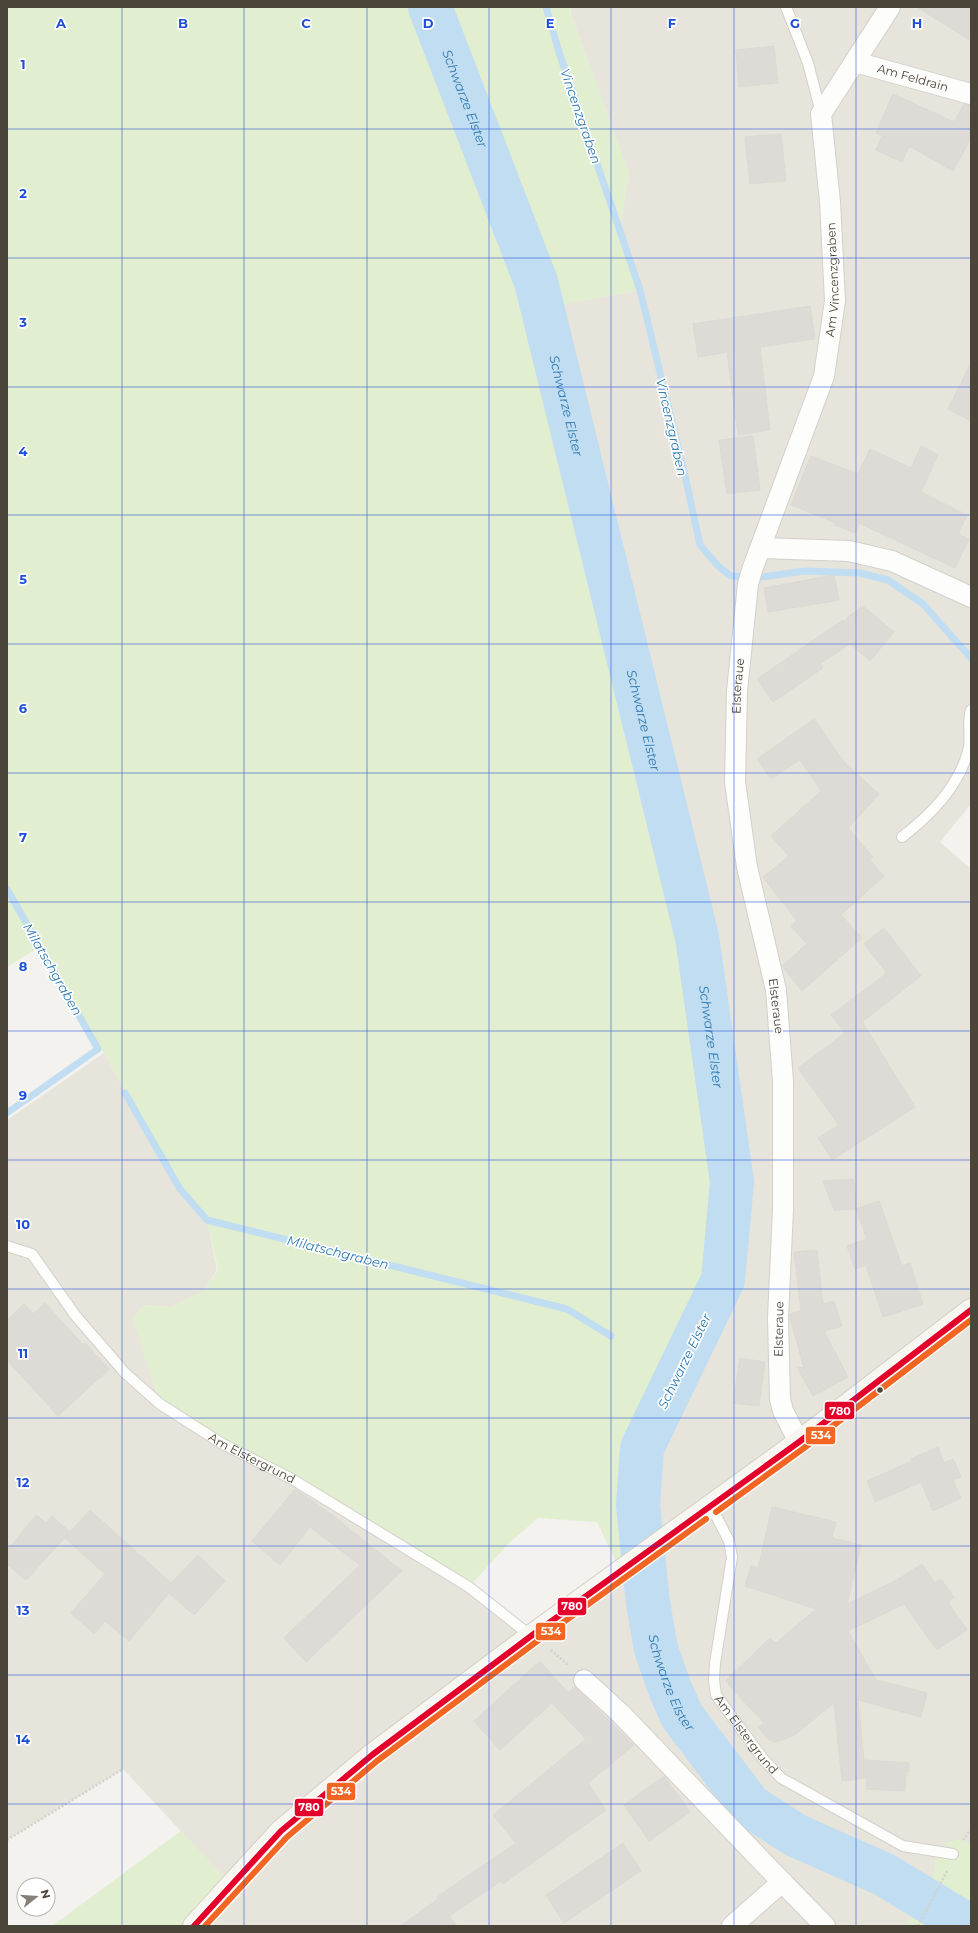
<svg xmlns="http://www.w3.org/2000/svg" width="978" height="1933" viewBox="0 0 978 1933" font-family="Montserrat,sans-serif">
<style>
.residential{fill:#e7e4dc}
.green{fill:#e1eecf}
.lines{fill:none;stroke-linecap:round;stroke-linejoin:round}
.stream{stroke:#c0ddf1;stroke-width:7}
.river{stroke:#c0ddf1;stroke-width:44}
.building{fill:#dedbd6;stroke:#dcd9d4}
.service-casing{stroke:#d2d0cb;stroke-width:12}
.minor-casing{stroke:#d2d0cb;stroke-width:22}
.secondary-casing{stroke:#d3cfc5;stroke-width:24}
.path{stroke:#d3d2cc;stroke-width:2.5;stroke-dasharray:2 2;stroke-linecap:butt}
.service{stroke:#fdfdfc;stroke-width:10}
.minor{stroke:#fdfdfc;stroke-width:20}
.secondary{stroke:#f7f6f1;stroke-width:22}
.bus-1-casing{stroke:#fff;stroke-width:9}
.bus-2-casing{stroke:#fff;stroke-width:9}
.bus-1{stroke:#e4002b;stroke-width:6}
.bus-2{stroke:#f26522;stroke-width:6}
.grid{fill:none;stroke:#1d4ed8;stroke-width:1;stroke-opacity:0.55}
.bus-dot{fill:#4b4439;stroke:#fff;stroke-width:1.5}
.labels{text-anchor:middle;stroke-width:3.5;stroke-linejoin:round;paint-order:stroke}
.street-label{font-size:12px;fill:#4b4439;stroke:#fff}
.water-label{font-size:13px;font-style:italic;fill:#2e7ab2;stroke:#fff}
.grid-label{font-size:13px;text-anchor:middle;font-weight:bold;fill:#1d4ed8;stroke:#fff;stroke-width:3.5;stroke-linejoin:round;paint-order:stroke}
.line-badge{stroke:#fff;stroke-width:1.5}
.badge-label{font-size:11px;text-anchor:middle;font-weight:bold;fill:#fff}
</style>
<rect width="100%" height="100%" fill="#f4f2ee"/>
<polygon class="residential" points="571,7 971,7 971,804 940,842 971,869 971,1926 194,1926 231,1885 123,1769 7,1840 7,1120 104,1053 180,1190 207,1220 217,1270 204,1291 170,1307 144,1305 133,1319 160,1404 469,1587 531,1636 646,1553 638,1505 642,1448 723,1280 732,1182 697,937 543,308 640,290 620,227 629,173 571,14"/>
<g class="green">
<polygon points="7,7 570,7 571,14 629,173 620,227 640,290 543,308 697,937 732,1182 723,1280 642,1448 638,1505 645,1553 620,1570 597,1522 538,1518 508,1544 469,1587 160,1404 133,1319 144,1305 170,1307 204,1291 218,1270 207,1220 180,1189 104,1053 41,946 7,967"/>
<polygon points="181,1831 231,1885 194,1926 52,1926"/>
<polygon points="964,1839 971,1844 971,1926 907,1926 934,1873 936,1851 950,1841"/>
</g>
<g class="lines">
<g class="stream">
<polyline points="546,7 559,52 640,290 686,480 700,545 718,566 731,576 762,577 804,571 860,573 888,580 923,604 971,658"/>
<polyline points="7,889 98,1049 7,1113"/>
<polyline points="125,1093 180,1189 207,1220 567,1309 611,1336"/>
</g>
<path class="river" id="s1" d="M430,7L536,282L697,937L732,1182L723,1280L642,1448L638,1505L648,1603L656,1649L670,1689L682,1716L750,1806L795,1835L885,1875L969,1926"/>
</g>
<g class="building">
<polygon points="917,7 971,7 971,41"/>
<polygon points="774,46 778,83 739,87 736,50"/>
<polygon points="893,94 954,122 964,104 971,105 971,138 953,171 909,146 902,162 876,150 882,136 876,133"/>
<polygon points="781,134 786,181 750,184 745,137"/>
<polygon points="810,306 815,339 760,347 770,430 738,435 727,352 698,357 693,324"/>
<polygon points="971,363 971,421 948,409"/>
<polygon points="753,436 760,490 727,494 719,440"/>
<polygon points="921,446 938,455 921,492 967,515 958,534 969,539 955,568 859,523 855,533 835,525 836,523 791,505 811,456 858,474 870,449 911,468"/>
<polygon points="834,575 839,600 768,612 764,588"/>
<polygon points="863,606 894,632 870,661 850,644 820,664 823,668 773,702 757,679 843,620 844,622 850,615"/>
<polygon points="814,719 845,763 879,794 848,828 873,857 870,860 884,876 841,915 862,938 802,991 782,966 807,944 791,926 797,921 763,877 789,856 771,836 821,791 800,760 771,779 757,759"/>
<polygon points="884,928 921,976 862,1022 915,1107 832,1160 818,1138 839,1125 798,1068 845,1033 831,1015 887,973 864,944"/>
<polygon points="854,1179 856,1209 834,1210 823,1181"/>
<polygon points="879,1201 902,1266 910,1263 923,1304 883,1317 866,1265 855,1269 847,1246 867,1239 856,1209"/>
<polygon points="817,1250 823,1304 834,1301 842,1326 824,1331 848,1377 813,1396 797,1367 804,1368 790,1318 790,1314 801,1311 794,1252"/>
<polygon points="45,1303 83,1345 85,1343 109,1369 58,1416 7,1360 7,1320 24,1304 33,1314"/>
<polygon points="740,1358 765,1362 759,1406 733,1403"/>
<polygon points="938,1447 944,1463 953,1459 961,1477 953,1480 961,1498 933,1511 921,1482 875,1502 867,1481 912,1461 911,1459"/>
<polygon points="295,1489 335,1517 402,1571 306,1662 284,1638 360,1565 310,1527 280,1565 252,1541"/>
<polygon points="772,1507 836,1522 832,1538 861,1545 847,1604 895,1581 922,1564 935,1583 941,1579 954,1597 948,1602 967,1630 937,1650 904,1604 848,1631 876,1680 927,1693 921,1717 858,1700 864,1760 909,1763 909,1772 906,1772 905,1791 866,1789 867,1778 842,1781 834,1703 796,1734 783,1740 775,1742 769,1740 758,1727 764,1723 725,1681 770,1638 776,1643 816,1609 745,1586 751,1566 758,1568"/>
<polygon points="90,1510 171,1583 198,1555 225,1581 194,1615 169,1593 129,1641 105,1621 94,1634 71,1613 105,1574 65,1538 69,1533 26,1580 7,1564 7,1551 36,1515 46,1523 52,1516 70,1532"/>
<polygon points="540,1661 568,1693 575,1687 634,1745 588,1783 606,1810 503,1884 501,1881 449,1916 457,1926 400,1926 438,1899 437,1897 516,1843 493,1815 586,1739 552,1703 500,1750 474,1721"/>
<polygon points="664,1776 690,1812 649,1841 624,1805"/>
<polygon points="623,1843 641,1871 564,1923 546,1895"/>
</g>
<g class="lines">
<g class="service-casing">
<g id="service">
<polyline points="786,7 808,63 821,113"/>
<path d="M902,837C932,814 961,784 969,747C971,735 967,721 971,710"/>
<path id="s2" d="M7,1246L32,1254L75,1315L125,1373L160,1404L221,1443L292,1479L469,1587L531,1636"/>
<path id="s3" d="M711,1506L729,1541L732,1557L715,1663L714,1680L716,1695L764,1760L781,1778L903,1846L953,1854"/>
</g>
</g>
<g class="minor-casing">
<g id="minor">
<path id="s4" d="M855,62L971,94"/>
<polyline points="761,548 849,551 892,561 971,597"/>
<path id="s5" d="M799,1442L783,1411L780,1399L778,1318L783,1209V1081L776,990L747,867L735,782L737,691L748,584L752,570L824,376L835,301L830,202L821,114L890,7"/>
<polyline points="584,1680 621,1714 782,1882"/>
<polyline points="732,1926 782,1882 825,1926"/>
</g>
</g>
<g class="secondary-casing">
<polyline id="secondary" points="194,1926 281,1831 372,1755 531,1636 799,1442 971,1310"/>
</g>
<g class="path">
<polyline points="551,1650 568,1665"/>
<polyline points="7,1840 123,1769"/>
<polyline points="963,1840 971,1829"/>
<polyline points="918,1926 947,1871"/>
</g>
<use href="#service" class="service"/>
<use href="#minor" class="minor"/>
<use href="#secondary" class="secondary"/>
<g class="bus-1-casing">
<polyline id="bus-1" points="194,1926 281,1831 372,1755 531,1636 799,1442 971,1310"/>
</g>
<g class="bus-2-casing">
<g id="bus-2">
<polyline points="716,1512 804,1448 971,1320"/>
<polyline points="205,1926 287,1837 377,1761 536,1642 706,1519"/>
</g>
</g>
<use href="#bus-1" class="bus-1"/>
<use href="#bus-2" class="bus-2"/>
</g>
<path class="grid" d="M122,7V1926M244,7V1926M367,7V1926M489,7V1926M611,7V1926M734,7V1926M856,7V1926M7,129H971M7,258H971M7,387H971M7,515H971M7,644H971M7,773H971M7,902H971M7,1031H971M7,1160H971M7,1289H971M7,1418H971M7,1546H971M7,1675H971M7,1804H971"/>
<circle class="bus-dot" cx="880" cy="1390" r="3.5"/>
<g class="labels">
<g class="street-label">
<text dy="4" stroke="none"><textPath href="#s4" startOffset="60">Am Feldrain</textPath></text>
<text dy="4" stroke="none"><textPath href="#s5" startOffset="1186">Am Vincenzgraben</textPath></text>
<text dy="4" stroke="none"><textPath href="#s5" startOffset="765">Elsteraue</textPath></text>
<text transform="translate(776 1006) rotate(83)" y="4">Elsteraue</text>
<text transform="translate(779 1329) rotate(-89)" y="4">Elsteraue</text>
<text dy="4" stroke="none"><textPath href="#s2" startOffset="331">Am Elstergrund</textPath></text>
<text dy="4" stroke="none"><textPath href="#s3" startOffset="245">Am Elstergrund</textPath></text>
</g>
<g class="water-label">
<text dy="5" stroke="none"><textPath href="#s1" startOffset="98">Schwarze Elster</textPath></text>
<text transform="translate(581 116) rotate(71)" y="5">Vincenzgraben</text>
<text dy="5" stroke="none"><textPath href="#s1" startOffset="422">Schwarze Elster</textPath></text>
<text transform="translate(672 427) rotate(77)" y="5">Vincenzgraben</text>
<text dy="5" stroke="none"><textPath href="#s1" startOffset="746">Schwarze Elster</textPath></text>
<text transform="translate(53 969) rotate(60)" y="5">Milatschgraben</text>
<text dy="5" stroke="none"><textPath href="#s1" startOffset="1070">Schwarze Elster</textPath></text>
<text transform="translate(338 1252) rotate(14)" y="5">Milatschgraben</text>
<text transform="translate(684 1361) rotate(-64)" y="5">Schwarze Elster</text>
<text dy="5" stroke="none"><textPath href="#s1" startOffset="1741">Schwarze Elster</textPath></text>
</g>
</g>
<g class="grid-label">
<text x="61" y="28">A</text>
<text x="183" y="28">B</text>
<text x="306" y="28">C</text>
<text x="428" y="28">D</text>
<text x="550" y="28">E</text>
<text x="672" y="28">F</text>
<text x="795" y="28">G</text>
<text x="917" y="28">H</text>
<text x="23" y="69">1</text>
<text x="23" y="198">2</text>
<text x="23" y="327">3</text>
<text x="23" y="456">4</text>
<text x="23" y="584">5</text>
<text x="23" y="713">6</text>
<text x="23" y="842">7</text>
<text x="23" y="971">8</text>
<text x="23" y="1100">9</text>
<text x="23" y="1229">10</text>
<text x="23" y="1358">11</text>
<text x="23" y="1487">12</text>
<text x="23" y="1615">13</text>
<text x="23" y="1744">14</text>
</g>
<g class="line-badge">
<rect x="824" y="1401" width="31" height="19" rx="4" fill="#e4002b"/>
<rect x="805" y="1426" width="31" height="19" rx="4" fill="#f26522"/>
<rect x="557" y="1597" width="30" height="19" rx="4" fill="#e4002b"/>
<rect x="535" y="1622" width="31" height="19" rx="4" fill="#f26522"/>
<rect x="326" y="1782" width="30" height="19" rx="4" fill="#f26522"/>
<rect x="294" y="1798" width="30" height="19" rx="4" fill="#e4002b"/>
</g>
<g class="badge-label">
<text x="840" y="1415">780</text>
<text x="821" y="1439">534</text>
<text x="572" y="1610">780</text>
<text x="551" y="1635">534</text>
<text x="341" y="1795">534</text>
<text x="309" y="1811">780</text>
</g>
<rect width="978" height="1933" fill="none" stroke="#4b4439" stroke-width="16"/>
<g transform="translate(36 1897) rotate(73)"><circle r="19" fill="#ffffff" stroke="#b7b4b0"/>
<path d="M0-3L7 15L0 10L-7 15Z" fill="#868178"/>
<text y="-6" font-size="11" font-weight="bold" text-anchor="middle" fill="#4b4439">N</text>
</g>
</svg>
